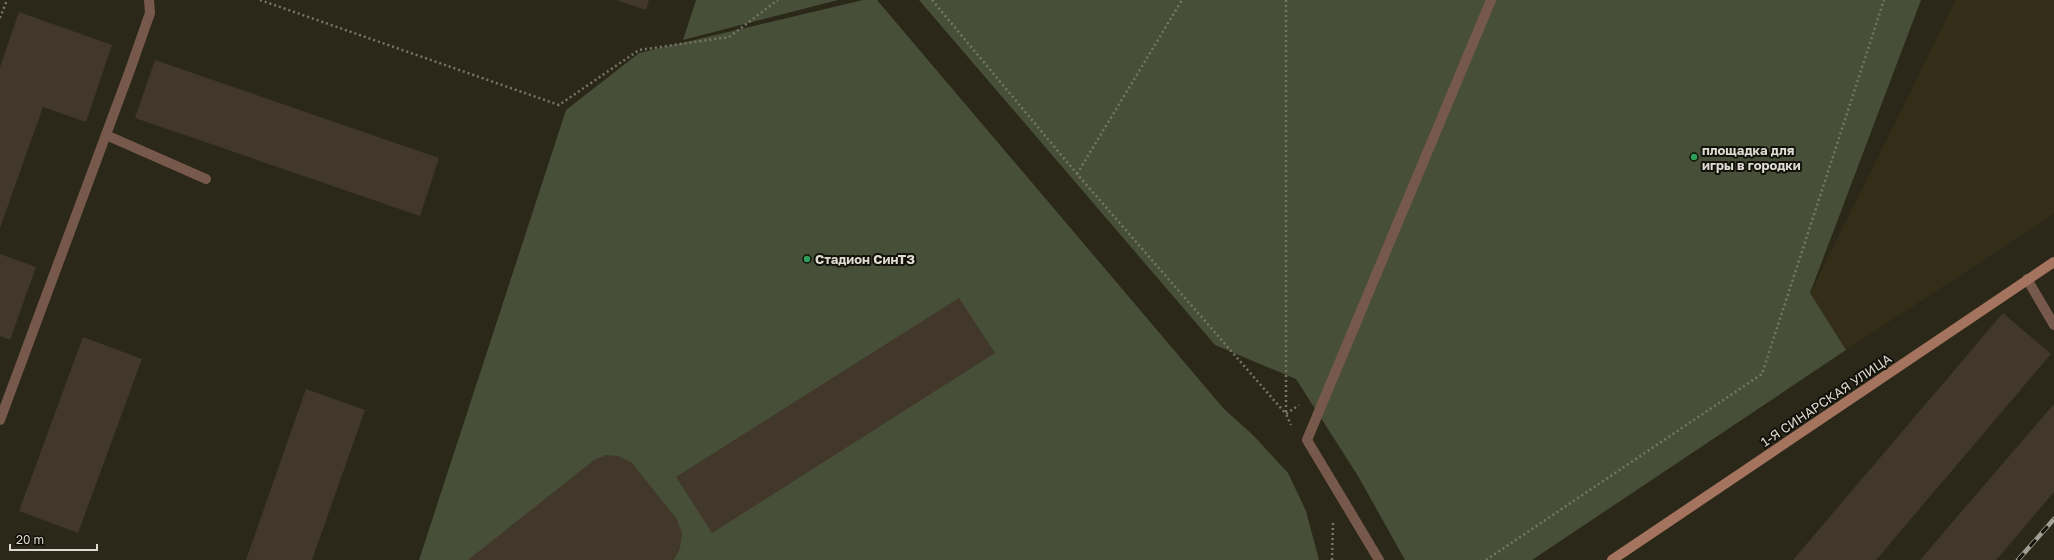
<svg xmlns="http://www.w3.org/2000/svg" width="2054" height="560" viewBox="0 0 2054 560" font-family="'Golos Text',sans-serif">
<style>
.built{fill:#342e19}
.green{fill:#474f38}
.building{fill:#42372b}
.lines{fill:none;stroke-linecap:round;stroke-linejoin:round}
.path{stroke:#787569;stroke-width:2.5;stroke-dasharray:2 3;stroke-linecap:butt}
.lane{stroke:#77594c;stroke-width:10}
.secondary{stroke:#a4745f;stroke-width:10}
.rail-casing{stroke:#a19f94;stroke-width:4.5}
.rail{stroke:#12110a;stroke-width:3;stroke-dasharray:9;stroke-linecap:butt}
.leisure-dot{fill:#2e9e5b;stroke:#12110a;stroke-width:1.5}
.labels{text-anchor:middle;stroke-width:4;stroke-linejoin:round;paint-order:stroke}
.poi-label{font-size:13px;font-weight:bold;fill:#dddbd2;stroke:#12110a;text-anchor:start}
.street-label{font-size:13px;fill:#dddbd2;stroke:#12110a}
</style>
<rect width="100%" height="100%" fill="#2b2819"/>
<polygon class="built" points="1956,0 2054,0 2054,214 1846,350 1810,294"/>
<g class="green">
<polygon points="696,0 838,0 683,40"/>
<polygon points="863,0 877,0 1224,409 1253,435 1288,473 1306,511 1319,560 419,560 566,110 639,53"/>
<polygon points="919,0 1921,0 1810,293 1846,350 1532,560 1405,560 1358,476 1296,379 1215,345"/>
</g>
<g class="building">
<polygon points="616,0 649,0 646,10"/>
<polygon points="19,12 112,45 86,122 43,107 0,228 0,67"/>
<polygon points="155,60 439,158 420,216 135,118"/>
<polygon points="0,254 36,267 10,340 0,336"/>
<polygon points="959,298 995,353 712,533 676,477"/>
<polygon points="2003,313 2051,354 1876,560 1793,560"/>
<polygon points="83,337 142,359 78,533 19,511"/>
<polygon points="306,389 365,410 312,560 246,560"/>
<polygon points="2054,404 2054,492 1996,560 1920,560"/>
<polygon points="606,455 618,456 631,462 677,519 682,534 680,548 674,560 468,560 594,460"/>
</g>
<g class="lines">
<g class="path">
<polyline points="260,0 559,105 639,50 729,37 778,0"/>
<polyline points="932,0 1077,174 1286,414 1299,405"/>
<polyline points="1286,0 1286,414 1291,425"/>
<polyline points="0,18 7,0"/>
<polyline points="1077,174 1182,0"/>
<polyline points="1332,560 1333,523"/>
<polyline points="1486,560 1762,374 1884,0"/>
</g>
<g class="lane">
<polyline points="106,135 206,179"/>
<polyline points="2027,279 2054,325"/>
<polyline points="0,420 130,70 150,13 149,0"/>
<polyline points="1379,560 1307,440 1491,0"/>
</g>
<polyline class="secondary" points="1612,560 2054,262"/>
<g class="rail-casing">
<polyline id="rail" points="2018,560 2054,519"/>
</g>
<use href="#rail" class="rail"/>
</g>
<g class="leisure-dot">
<circle cx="1694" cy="157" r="4"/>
<circle cx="807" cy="259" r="4"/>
</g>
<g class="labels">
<g class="poi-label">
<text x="1702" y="155">площадка для<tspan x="1702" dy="15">игры в городки</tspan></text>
<text x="815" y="264">Стадион СинТЗ</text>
</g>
<g class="street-label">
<text transform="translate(1826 400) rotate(-34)" y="5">1-Я СИНАРСКАЯ УЛИЦА</text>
</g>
</g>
<path d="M10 544v6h87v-6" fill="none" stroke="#dddbd2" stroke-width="2"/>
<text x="16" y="544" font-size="12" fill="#dddbd2" stroke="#12110a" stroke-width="3" paint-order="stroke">20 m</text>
</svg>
